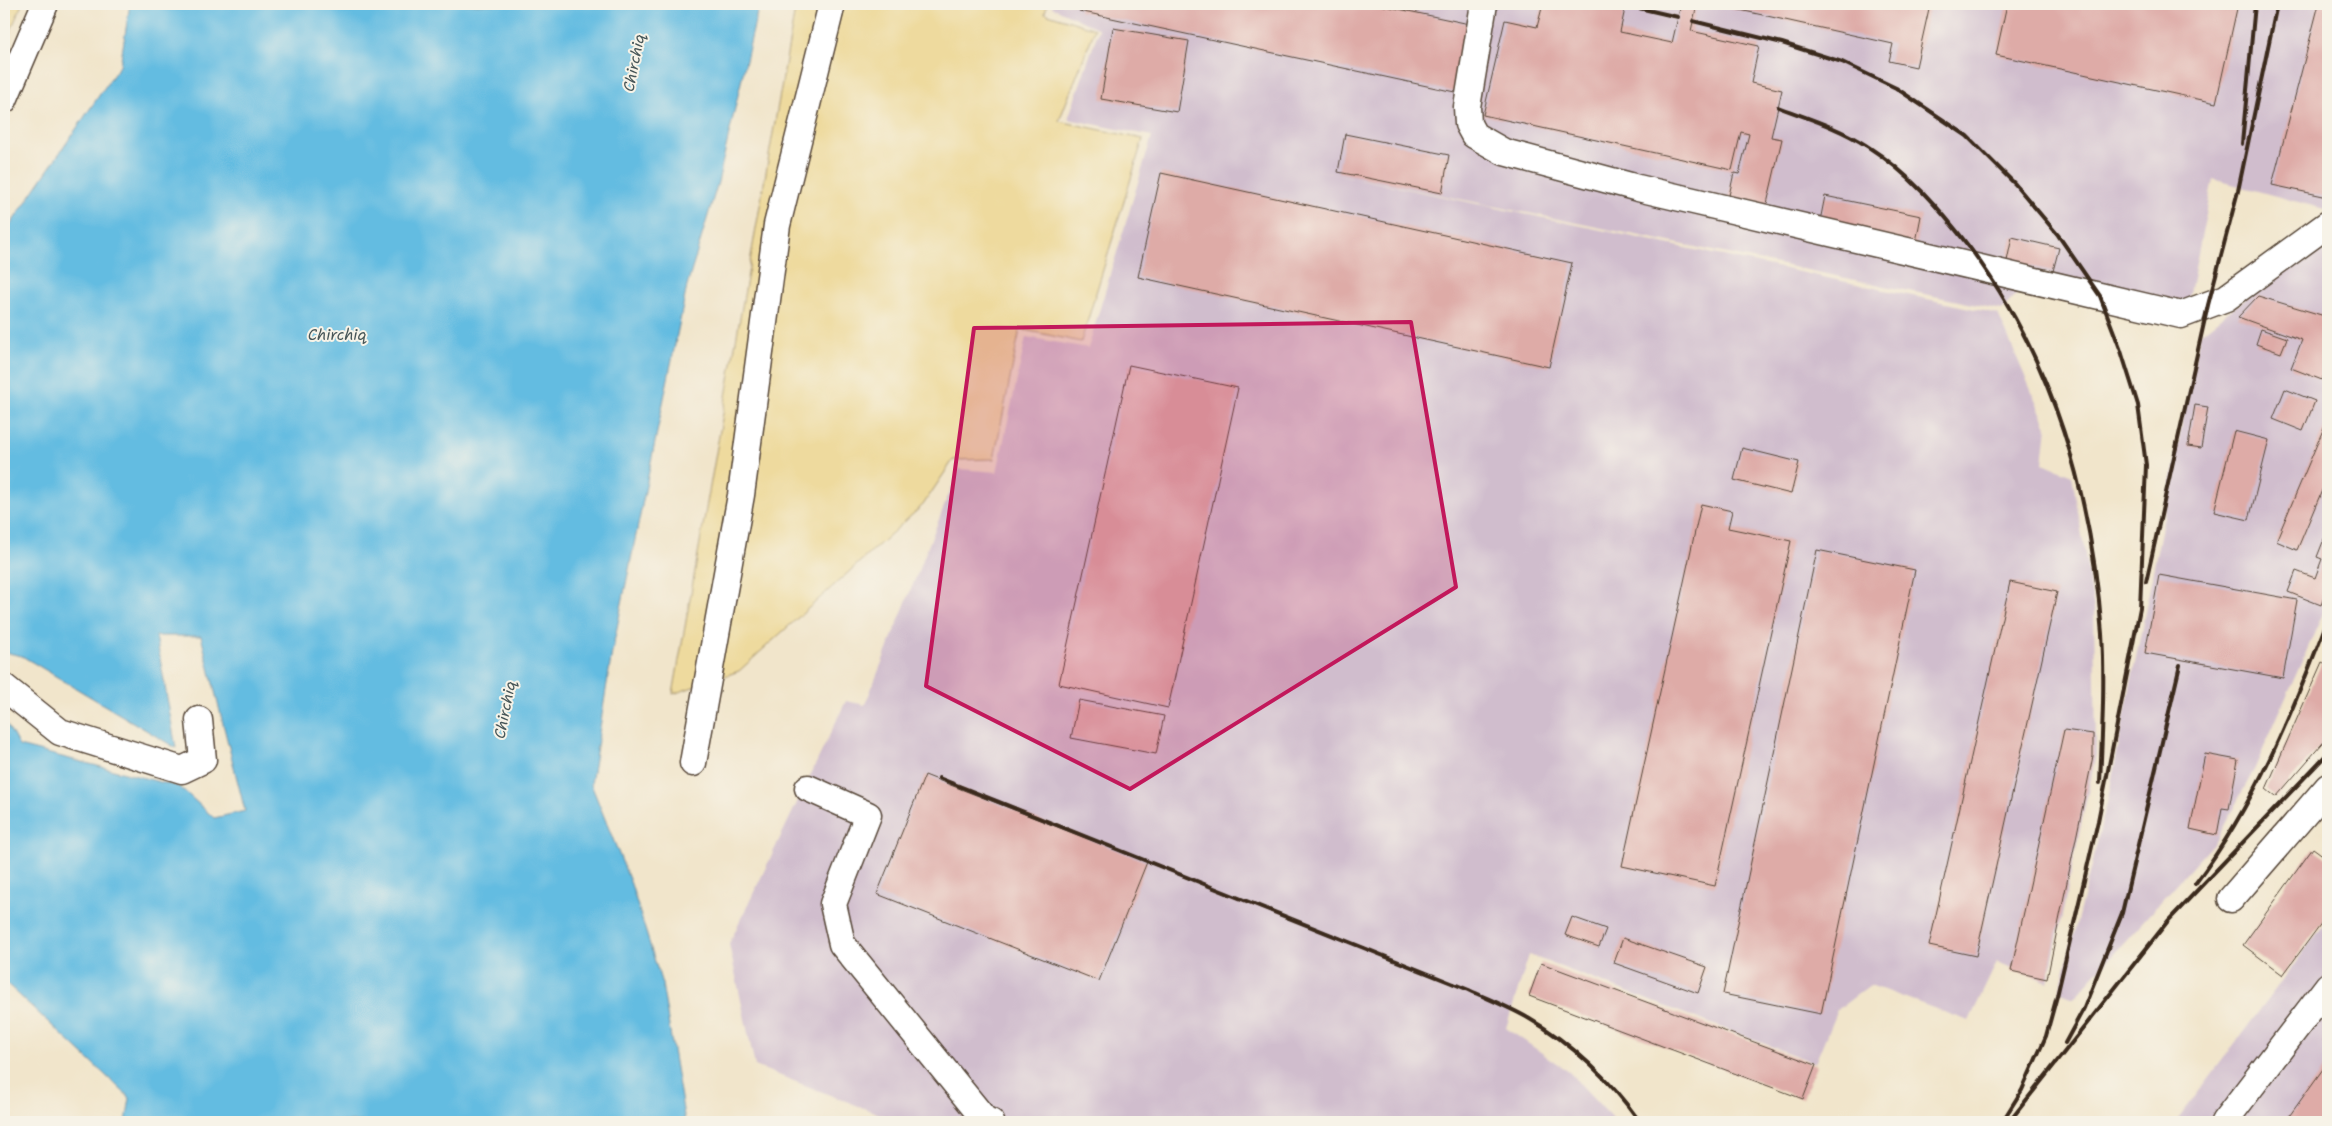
<svg xmlns="http://www.w3.org/2000/svg" width="2332" height="1126" viewBox="0 0 2332 1126" font-family="'Shantell Sans',sans-serif">
<style>
.industrial{fill:#d0bdcd}
.sand{fill:#eeda9e;stroke:#94825e}
.water{fill:#64bce1;stroke:#507380}
.building{fill:#deaba7}
.lines{fill:none;stroke-linecap:round;stroke-linejoin:round}
.minor-casing{stroke:#564638;stroke-width:29}
.minor{stroke:#fff;stroke-width:26}
.rail{stroke:#3b2a1e;stroke-width:4}
.marked{fill:#c2185b;fill-opacity:0.2;stroke:#c2185b;stroke-width:4;stroke-linejoin:round}
.labels{text-anchor:middle;stroke-width:4;stroke-linejoin:round;paint-order:stroke}
.water-label{font-size:15px;font-style:italic;fill:#475658;stroke:#f7f3e8}
</style>
<rect width="100%" height="100%" fill="#f7f3e8"/>
<filter id="ink" filterUnits="userSpaceOnUse"><feTurbulence type="fractalNoise" baseFrequency=".02" numOctaves="2"/><feDisplacementMap in="SourceGraphic" scale="10" xChannelSelector="R" yChannelSelector="G"/><feConvolveMatrix kernelMatrix="1 2 1 2 8 2 1 2 1" color-interpolation-filters="sRGB"/></filter>
<filter id="wash" filterUnits="userSpaceOnUse"><feTurbulence type="fractalNoise" baseFrequency=".0096" numOctaves="4" result="noise"/><feDisplacementMap in="SourceGraphic" scale="20" xChannelSelector="R" yChannelSelector="G"/><feGaussianBlur stdDeviation="1.12" result="paint"/><feColorMatrix in="noise" values="0 0 0 0 0 0 0 0 0 0 0 0 0 0 0 0 0 1.4 0 .05"/><feComposite in="paint" operator="in"/></filter>
<g filter="url(#wash)">
<rect width="100%" height="100%" fill="#f1e5cb"/>
<g class="industrial">
<polygon points="1053,4 2328,4 2328,210 2213,179 2188,303 2037,272 2002,310 1303,167 1998,314 2047,427 2043,463 2072,475 2094,609 2096,754 2048,982 1997,962 1969,1021 1870,985 1837,1010 1815,1063 1529,955 1506,1028 1569,1072 1616,1122 900,1122 755,1066 729,944 846,701 865,705 959,469 997,472 1026,337 1088,348 1152,136 1068,119 1099,29 1052,7"/>
<polygon points="2316,243 2328,245 2328,602 2255,768 2217,839 2074,998 2059,992 2108,799 2200,334"/>
<polygon points="2328,919 2328,1122 2176,1122"/>
</g>
<g class="sand">
<polygon points="4,4 22,4 4,46"/>
<polygon points="796,4 1047,4 1045,13 1095,29 1059,121 1143,139 1081,342 1020,329 994,459 953,460 923,505 739,671 673,694"/>
</g>
<polygon class="water" points="130,4 759,4 718,182 687,286 612,652 591,784 631,884 662,984 685,1122 126,1122 130,1098 4,981 4,719 19,746 180,787 214,818 245,811 201,636 156,636 176,748 22,656 4,652 4,234 120,65"/>
<g id="blocks">
<g class="building">
<polygon points="1080,4 1375,4 1479,26 1464,94 1079,11"/>
<polygon points="1543,4 1575,4 1590,7 1590,4 1626,4 1620,32 1672,43 1681,4 1697,4 1691,31 1759,46 1751,83 1782,90 1771,137 1782,139 1766,208 1728,200 1734,173 1739,174 1749,134 1741,132 1732,170 1483,115 1505,20 1537,27"/>
<polygon points="1713,4 1930,4 1916,67 1889,61 1893,44"/>
<polygon points="2007,4 2238,4 2216,103 1996,55"/>
<polygon points="2319,4 2328,4 2328,197 2272,185"/>
<polygon points="1113,28 1189,41 1177,112 1101,99"/>
<polygon points="1345,134 1449,155 1442,193 1338,172"/>
<polygon points="1161,173 1572,263 1549,367 1138,277"/>
<polygon points="1825,196 1921,216 1915,247 1819,226"/>
<polygon points="2012,237 2059,248 2053,271 2007,261"/>
<polygon points="2258,296 2328,317 2328,364 2322,380 2291,368 2302,340 2238,317"/>
<polygon points="2261,329 2287,338 2281,353 2256,344"/>
<polygon points="1129,365 1238,388 1168,708 1059,684"/>
<polygon points="2285,389 2315,401 2303,431 2273,419"/>
<polygon points="2195,405 2208,407 2201,448 2188,446"/>
<polygon points="2328,418 2328,476 2297,550 2276,541"/>
<polygon points="2234,431 2269,440 2249,520 2214,512"/>
<polygon points="1742,448 1799,462 1791,494 1734,480"/>
<polygon points="1701,504 1732,511 1728,528 1791,541 1715,886 1622,866"/>
<polygon points="2328,529 2328,587 2321,605 2288,592 2296,571 2315,578 2322,559 2317,557"/>
<polygon points="1817,550 1915,570 1821,1014 1723,994"/>
<polygon points="2159,575 2297,600 2283,678 2145,653"/>
<polygon points="2010,582 2057,592 1976,956 1929,946"/>
<polygon points="2322,662 2328,665 2328,737 2276,797 2266,789"/>
<polygon points="1079,700 1164,716 1156,754 1071,738"/>
<polygon points="2064,730 2093,734 2093,756 2047,979 2011,971"/>
<polygon points="2205,754 2238,760 2229,809 2222,808 2217,835 2190,829"/>
<polygon points="925,775 1147,862 1099,981 877,894"/>
<polygon points="2313,848 2328,859 2328,914 2283,975 2243,945"/>
<polygon points="1572,917 1606,929 1599,947 1565,935"/>
<polygon points="1623,938 1707,967 1698,993 1614,963"/>
<polygon points="1541,963 1816,1065 1803,1099 1529,996"/>
<polygon points="2328,1035 2328,1045 2323,1041"/>
<polygon points="2328,1062 2328,1122 2285,1122"/>
</g>
</g>
</g>
<g filter="url(#ink)">
<use href="#blocks" fill-opacity="0" stroke="#564638" stroke-width="1"/>
<g class="lines">
<g class="minor-casing">
<g id="minor">
<polyline points="1484,4 1467,107 1468,124 1474,135 1504,152 1638,188 2181,315 2226,298 2328,224"/>
<polyline points="4,100 45,4"/>
<polyline points="4,687 60,732 182,770 203,760 199,720"/>
<polyline points="693,763 741,495 777,225 832,4"/>
<polyline points="808,788 868,815 833,904 842,944 985,1120 991,1122"/>
<polyline points="2231,899 2328,787"/>
<polyline points="2224,1122 2328,986"/>
</g>
</g>
<use href="#minor" class="minor"/>
<g class="rail">
<polyline points="1626,5 1678,17"/>
<polyline points="1693,21 1782,43 1842,62 1896,88 1967,136 2015,184 2058,235 2100,296 2121,351 2138,405 2146,465 2140,608 2098,821 2057,996 2046,1036 2022,1090 2002,1122"/>
<path d="M1778,107C1807,118 1840,128 1867,146C1908,172 1941,210 1970,248C2053,359 2092,496 2102,634C2105,683 2102,734 2100,783"/>
<polyline points="2242,144 2255,4"/>
<polyline points="2146,582 2208,305 2238,191 2277,4"/>
<path d="M939,778L1469,990C1488,999 1509,1007 1528,1018C1572,1043 1611,1081 1640,1122"/>
<path d="M2195,884C2255,805 2293,711 2328,619"/>
<polyline points="2065,1043 2084,1008 2122,913 2180,665"/>
<polyline points="2009,1122 2168,921 2328,753"/>
</g>
</g>
</g>
<path class="marked" d="M1411,322L1456,587L1130,789L926,686L974,328Z"/>
<g class="labels">
<g class="water-label">
<text transform="translate(634 63) rotate(-79)" y="5">Chirchiq</text>
<text x="337" y="340">Chirchiq</text>
<text transform="translate(505 710) rotate(-79)" y="5">Chirchiq</text>
</g>
</g>
<rect width="2332" height="1126" fill="none" stroke="#f7f3e8" stroke-width="20"/>
</svg>
